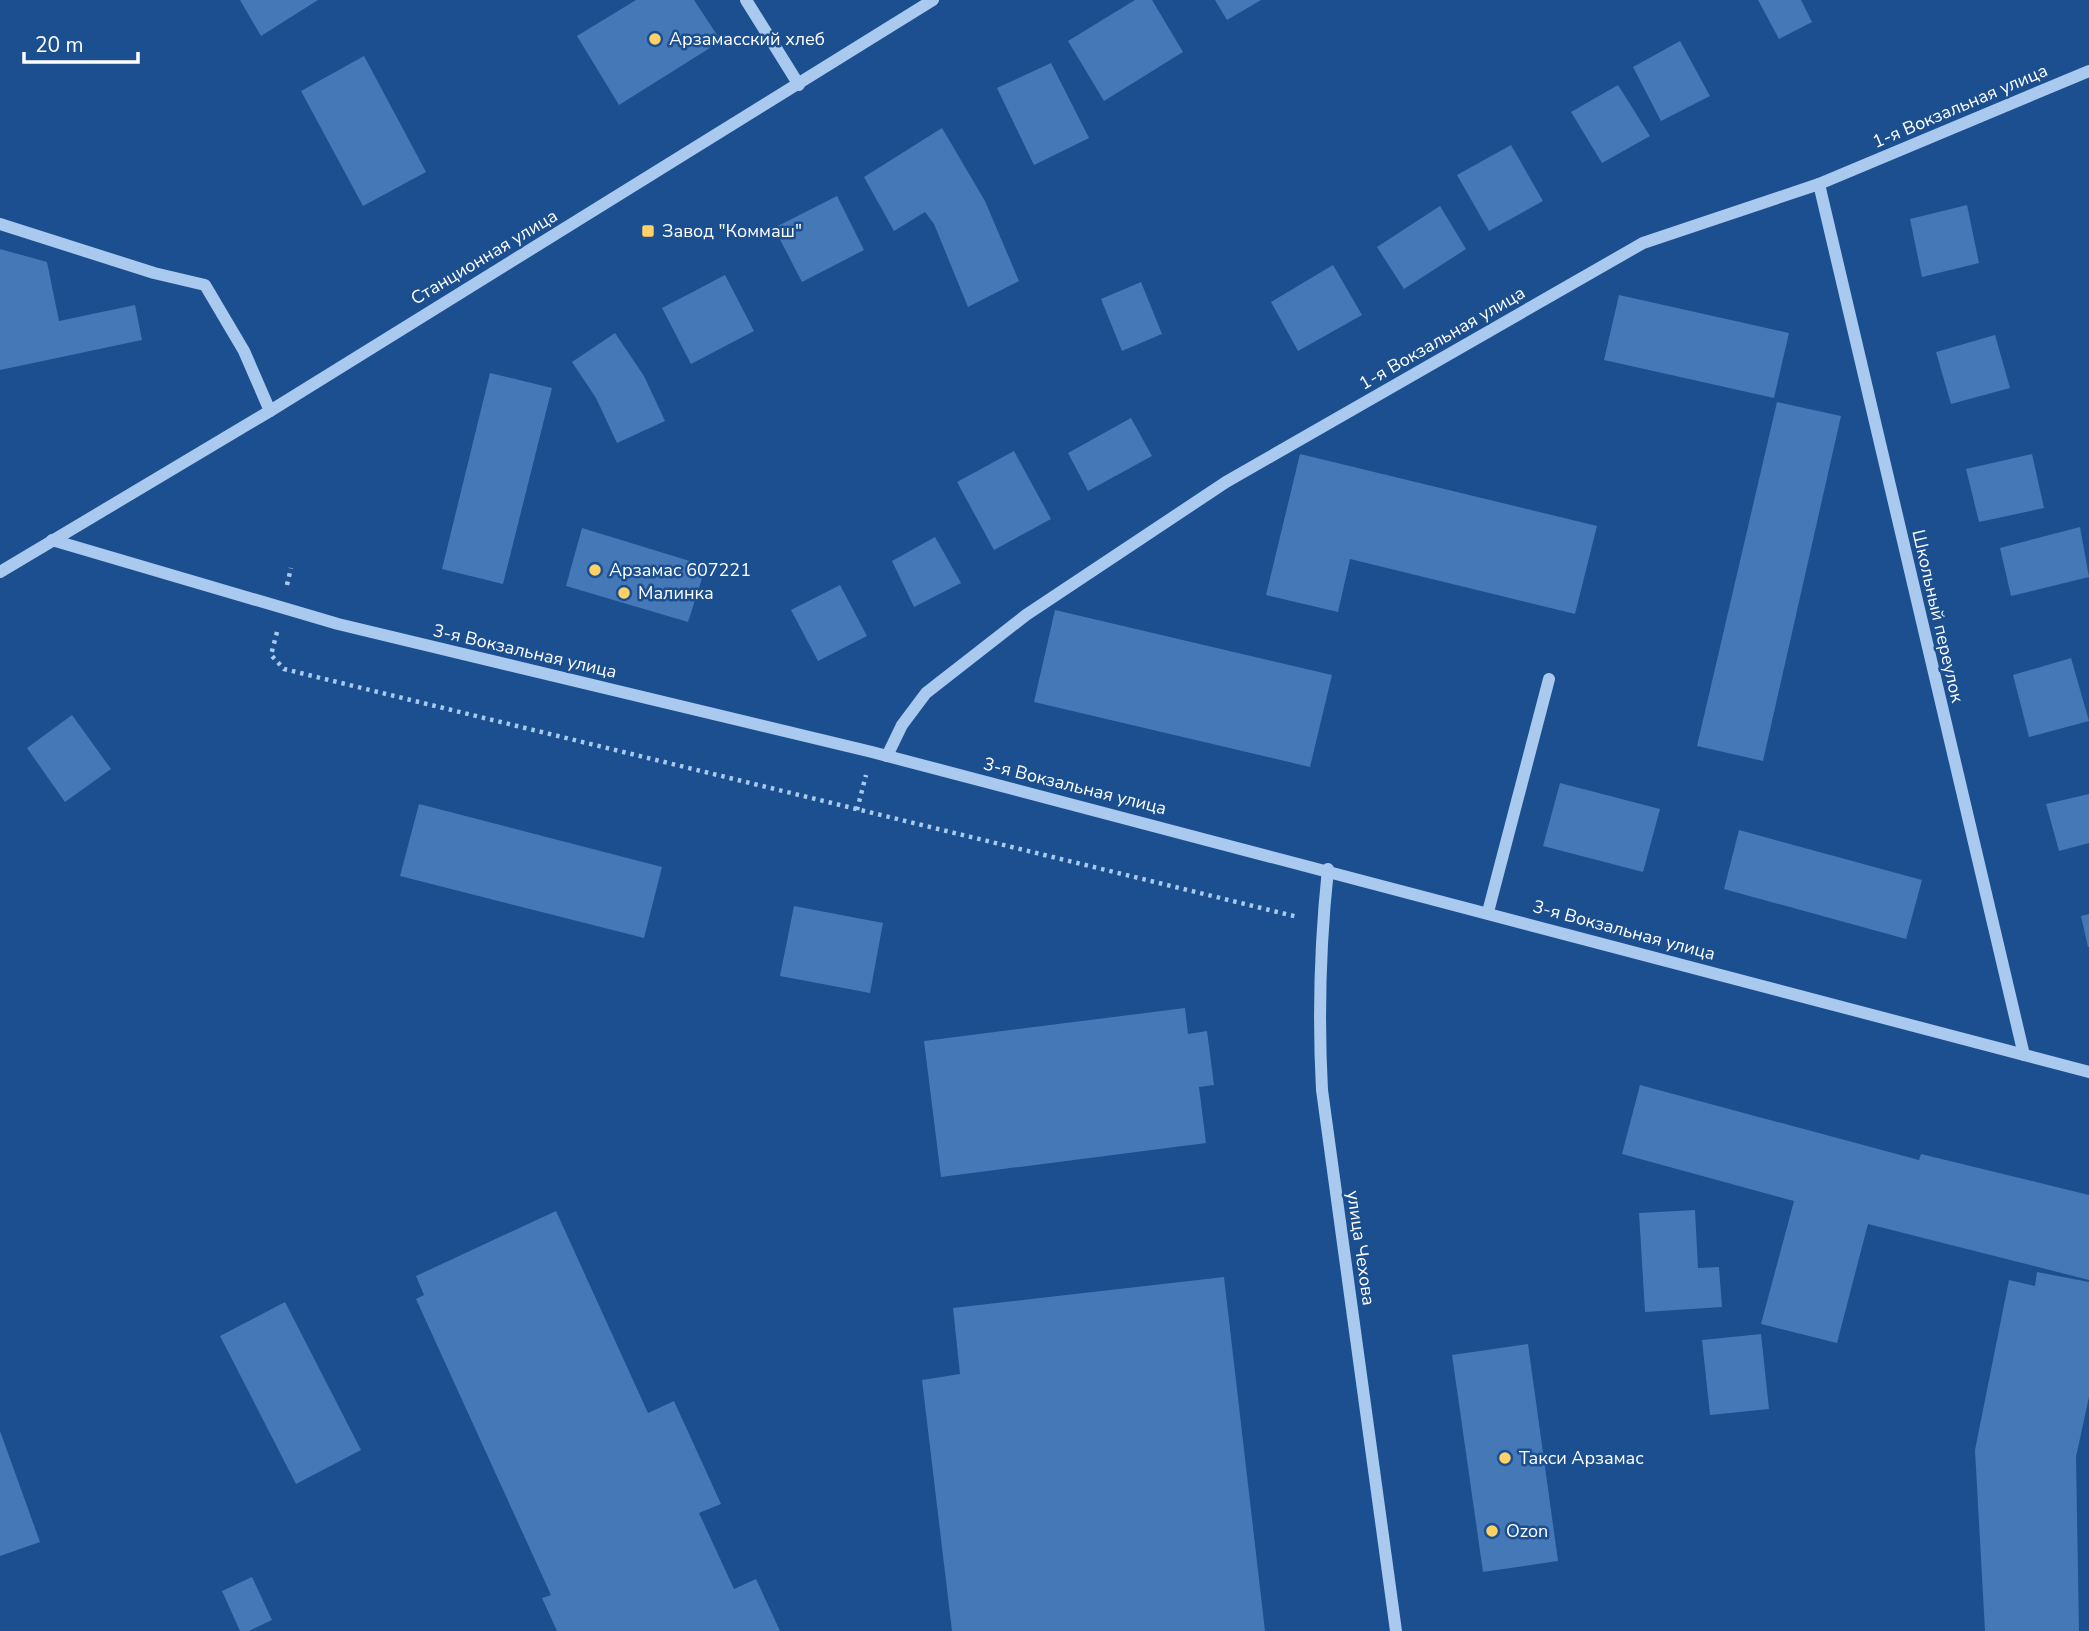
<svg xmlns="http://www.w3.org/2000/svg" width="2089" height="1631" viewBox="0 0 2089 1631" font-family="'Nunito Sans',sans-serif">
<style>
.building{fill:#4478b7}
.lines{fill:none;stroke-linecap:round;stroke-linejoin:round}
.path{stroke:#a9c9ee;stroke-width:4.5;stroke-dasharray:3.5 5;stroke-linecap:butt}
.minor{stroke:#a9c9ee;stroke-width:12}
.poi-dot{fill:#ffd166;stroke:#1b4f8f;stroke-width:2.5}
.labels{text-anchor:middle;stroke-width:5;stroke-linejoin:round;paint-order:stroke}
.poi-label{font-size:18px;fill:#fff;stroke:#1b4f8f;text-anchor:start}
.street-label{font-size:18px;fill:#fff;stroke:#1b4f8f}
</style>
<rect width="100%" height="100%" fill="#1b4f8f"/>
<g class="building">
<polygon points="240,0 318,0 261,36"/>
<polygon points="636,0 694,0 721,41 619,105 577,36"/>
<polygon points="1135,0 1152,0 1183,52 1104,101 1068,41"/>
<polygon points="1215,0 1261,0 1227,20"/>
<polygon points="1758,0 1801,0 1812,22 1779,39"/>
<polygon points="1680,41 1710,96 1661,121 1633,67"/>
<polygon points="364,56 426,172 363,206 301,91"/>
<polygon points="1051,63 1089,138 1034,165 997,88"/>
<polygon points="1618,85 1650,136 1602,163 1571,112"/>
<polygon points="942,128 985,201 1019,281 968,307 934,224 925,212 894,231 864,177"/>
<polygon points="1511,145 1543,201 1489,231 1457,175"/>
<polygon points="837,196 864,250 802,282 774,228"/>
<polygon points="1967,205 1979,263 1922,277 1910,219"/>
<polygon points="1440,206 1466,249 1404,289 1377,247"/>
<polygon points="0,249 47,262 59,321 135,305 142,340 0,370"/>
<polygon points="1333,265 1362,315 1298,351 1271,302"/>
<polygon points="725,275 754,331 691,364 662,308"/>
<polygon points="1141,282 1162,334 1122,351 1101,299"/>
<polygon points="1619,295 1789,333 1774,398 1604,360"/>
<polygon points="615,333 644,376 665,421 617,443 596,398 572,362"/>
<polygon points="1995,335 2010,388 1951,404 1936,352"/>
<polygon points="490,373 552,388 503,584 442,569"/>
<polygon points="1777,402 1841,416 1763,761 1697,746"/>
<polygon points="1131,418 1152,456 1088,491 1068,453"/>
<polygon points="1014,451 1051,519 994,550 957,482"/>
<polygon points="1300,454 1597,526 1575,614 1350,559 1338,612 1266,595"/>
<polygon points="2032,454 2044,508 1979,522 1966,469"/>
<polygon points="2080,527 2089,577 2011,596 2000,548"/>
<polygon points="582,528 706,566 688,622 566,586"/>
<polygon points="935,537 961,583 914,607 892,561"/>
<polygon points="840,585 867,636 818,661 791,610"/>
<polygon points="1055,610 1332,675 1310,767 1034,702"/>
<polygon points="2071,658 2089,721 2029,737 2013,675"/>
<polygon points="72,715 111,769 65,802 27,748"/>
<polygon points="1560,783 1660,809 1643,872 1543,846"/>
<polygon points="2089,794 2089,843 2059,851 2046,804"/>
<polygon points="419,804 662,867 644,938 400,876"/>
<polygon points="1739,830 1922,880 1906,939 1724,889"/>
<polygon points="794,906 883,923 870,993 780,976"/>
<polygon points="2089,914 2089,947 2088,947 2081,916"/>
<polygon points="1185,1008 1188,1034 1207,1031 1214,1085 1199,1087 1206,1143 941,1177 924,1041"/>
<polygon points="1640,1085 1919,1160 1921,1154 2089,1195 2089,1280 1868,1224 1837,1343 1761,1324 1794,1201 1622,1154"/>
<polygon points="1695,1210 1698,1268 1719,1267 1722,1307 1645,1312 1639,1213"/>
<polygon points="556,1211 648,1413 674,1401 721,1504 699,1513 734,1589 756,1579 780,1631 557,1631 542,1598 551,1595 416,1299 424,1295 416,1276"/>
<polygon points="2037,1272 2089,1282 2089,1397 2076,1457 2079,1631 1985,1631 1975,1450 2009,1280 2035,1286"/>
<polygon points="1224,1277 1265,1631 952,1631 922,1380 960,1374 953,1308"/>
<polygon points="285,1302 361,1450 296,1484 220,1336"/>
<polygon points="1761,1334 1769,1409 1710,1415 1702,1340"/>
<polygon points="1528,1344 1558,1561 1483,1572 1452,1355"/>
<polygon points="0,1431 40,1542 0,1556"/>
<polygon points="252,1577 272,1620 249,1631 240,1631 222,1591"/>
</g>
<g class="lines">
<g class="path">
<polyline points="287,585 291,568"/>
<polyline points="277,632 271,655 284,669 1298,917"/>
<polyline points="857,810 866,775"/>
</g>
<g class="minor">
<polyline points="746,0 799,85"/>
<polyline points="1819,184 2024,1055"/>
<polyline points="0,224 154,273 205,285 244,351 270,411"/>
<polyline points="52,540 338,624 872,752 2089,1072"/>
<polyline points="0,572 270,411 933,0"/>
<polyline points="887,756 902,725 926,693 1026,615 1226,482 1643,243 1819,184 2089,71"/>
<path d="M1328,869C1320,944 1318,1016 1322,1090L1396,1631"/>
<polyline points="1488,912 1549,679"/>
</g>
</g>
<g class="poi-dot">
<circle cx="655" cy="39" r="7"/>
<rect x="641" y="224" width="14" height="14" rx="3.5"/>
<circle cx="595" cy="570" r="7"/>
<circle cx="624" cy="593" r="7"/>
<circle cx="1505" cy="1458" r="7"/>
<circle cx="1492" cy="1531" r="7"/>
</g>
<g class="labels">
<g class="poi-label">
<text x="669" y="45">Арзамасский хлеб</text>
<text x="662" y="237">Завод "Коммаш"</text>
<text x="609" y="576">Арзамас 607221</text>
<text x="638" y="599">Малинка</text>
<text x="1519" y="1464">Такси Арзамас</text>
<text x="1506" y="1537">Ozon</text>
</g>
<g class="street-label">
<text transform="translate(1960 106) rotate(-23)" y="6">1-я Вокзальная улица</text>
<text transform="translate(484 257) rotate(-31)" y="6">Станционная улица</text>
<text transform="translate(1442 338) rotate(-30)" y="6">1-я Вокзальная улица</text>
<text transform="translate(1938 616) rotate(77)" y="6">Школьный переулок</text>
<text transform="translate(525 651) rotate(13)" y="6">3-я Вокзальная улица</text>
<text transform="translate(1075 786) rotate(14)" y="6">3-я Вокзальная улица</text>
<text transform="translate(1624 930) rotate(15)" y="6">3-я Вокзальная улица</text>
<text transform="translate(1361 1248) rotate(82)" y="6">улица Чехова</text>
</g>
</g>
<path d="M24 52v10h114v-10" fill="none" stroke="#ffffff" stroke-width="3.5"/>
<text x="35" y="52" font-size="21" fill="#ffffff" stroke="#1b4f8f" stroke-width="5" paint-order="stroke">20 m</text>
</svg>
